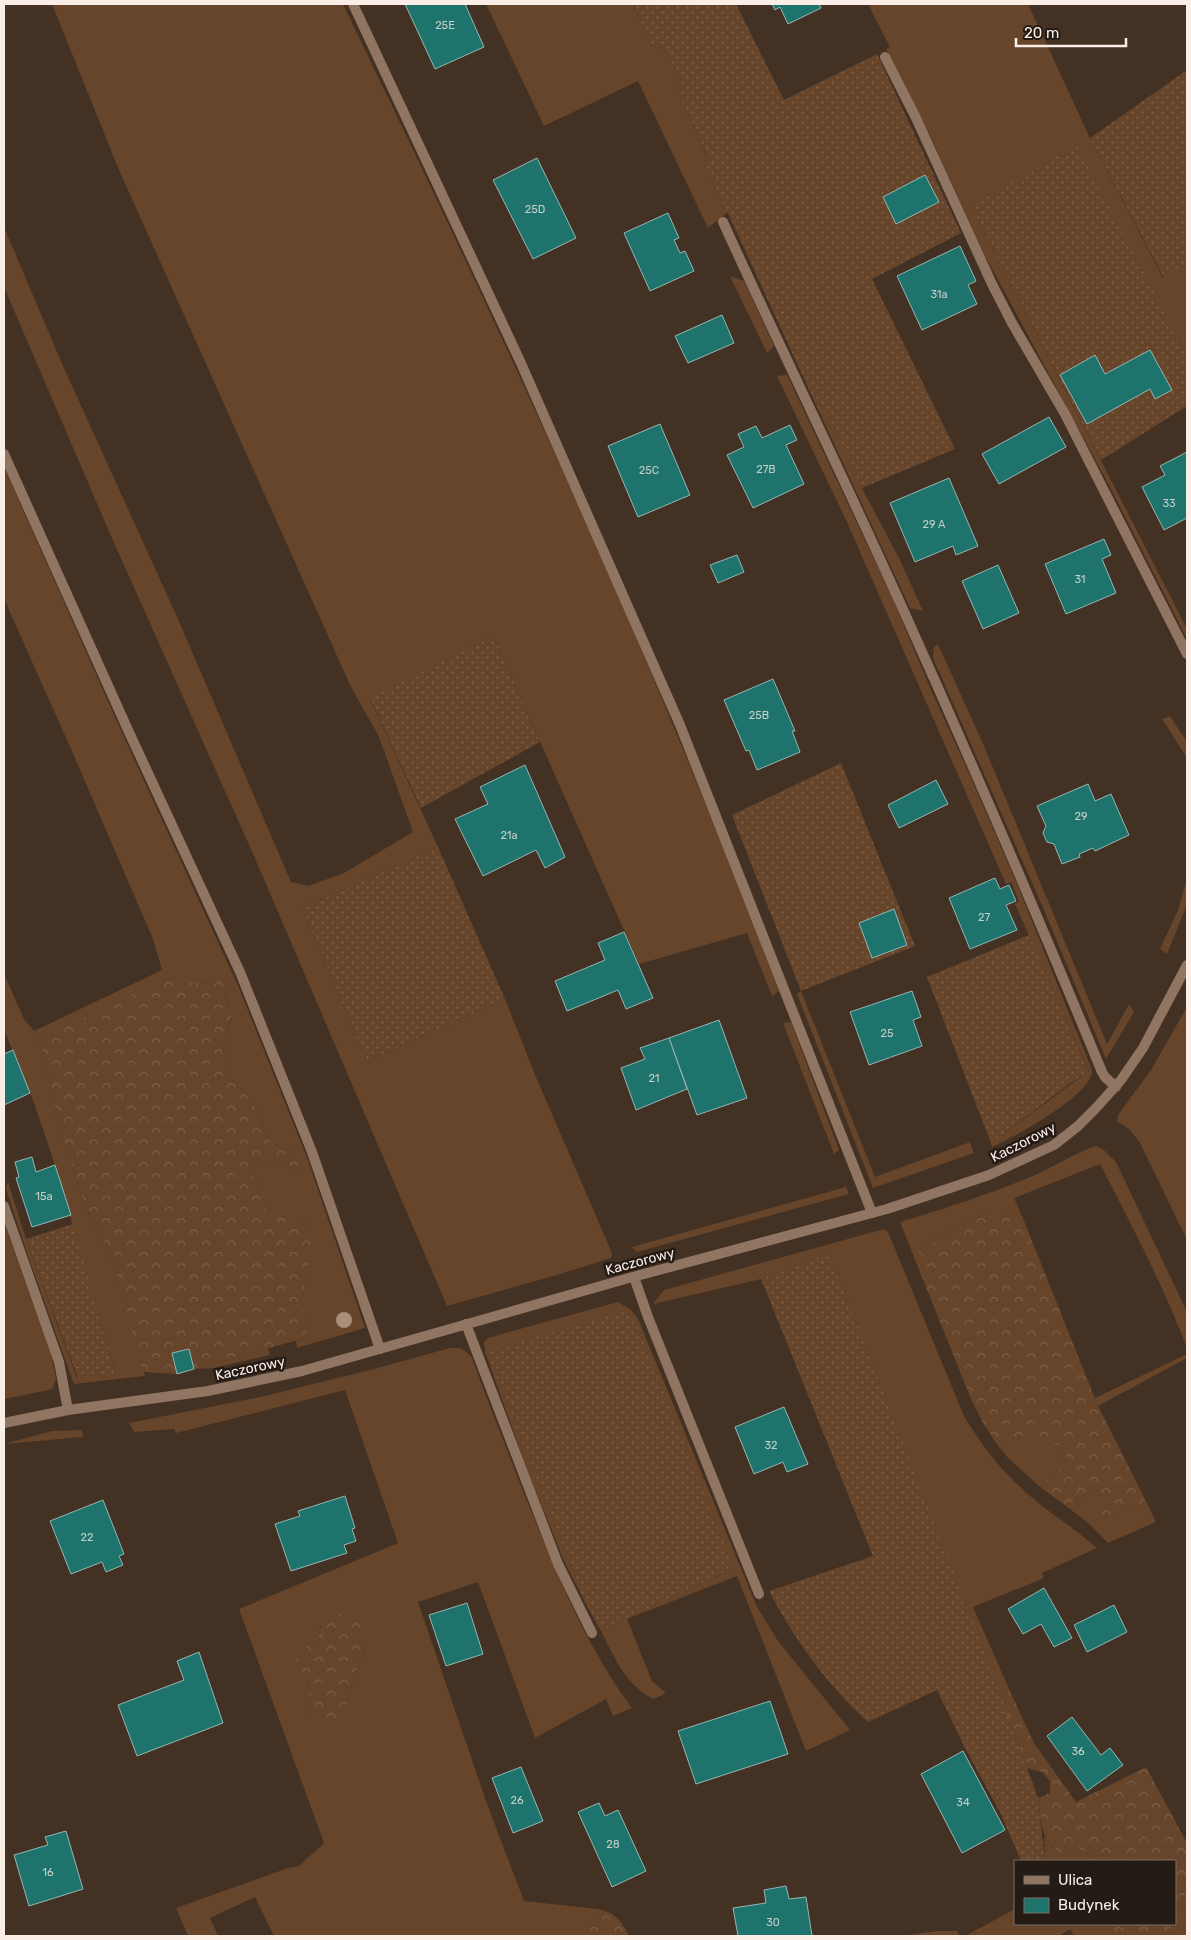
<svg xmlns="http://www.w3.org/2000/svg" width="1191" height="1940" viewBox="0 0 1191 1940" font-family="Rubik,sans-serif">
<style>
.grass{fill:#66452b;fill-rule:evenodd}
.forest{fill:url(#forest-crowns)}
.garden{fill:url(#garden-dots)}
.building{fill:#1f736d;stroke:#96b6b2}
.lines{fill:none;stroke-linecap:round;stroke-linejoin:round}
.lane{stroke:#907562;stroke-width:10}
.street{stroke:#907562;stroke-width:10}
.tree{fill:#a98e7a}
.labels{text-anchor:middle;stroke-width:5;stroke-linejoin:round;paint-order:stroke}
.number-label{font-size:11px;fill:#c3cfc8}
.street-label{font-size:14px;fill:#faeee6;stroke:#241b15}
</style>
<defs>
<pattern id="forest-crowns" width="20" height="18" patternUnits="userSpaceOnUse" patternTransform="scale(1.25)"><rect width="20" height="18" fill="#66452b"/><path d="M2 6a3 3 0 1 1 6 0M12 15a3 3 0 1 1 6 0" fill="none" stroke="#7d604a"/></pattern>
<pattern id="garden-dots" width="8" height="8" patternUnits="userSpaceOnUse" patternTransform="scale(1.25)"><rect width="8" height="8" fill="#66452b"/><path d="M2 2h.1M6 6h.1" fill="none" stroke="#7d604a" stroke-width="1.8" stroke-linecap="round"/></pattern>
</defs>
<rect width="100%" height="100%" fill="#433124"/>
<g class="grass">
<path d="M52,4H343C463,253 582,503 687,759C719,836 749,914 779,991L772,996L747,933L639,964L493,636L370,699L438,847L302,908L367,1061L505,999L536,1077L612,1253L611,1258L557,1275L447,1306L254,856L111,536L4,287V227L63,366L178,619L291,882L308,886L344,873L413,832L379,737L351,687L119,170Z"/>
<polygon points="486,4 632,4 653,46 663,48 682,81 678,92 708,159 704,161 728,212 708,228 638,81 544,126"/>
<polygon points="868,4 1028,4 1090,138 1163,278 1187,263 1187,356 1149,285 971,206 1187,629 1187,639 1110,487 984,254 928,131 886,49 890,47"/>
<polygon points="730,276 744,281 774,346 767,353"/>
<path d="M787,375L892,597L931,690L969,773L1017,884L1092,1070C1093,1095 1014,1137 992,1147L991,1143L1089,1071L1015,904L1019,901L1011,882L1006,884L846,520L777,376Z"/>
<polygon points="824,405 862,488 900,560 923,611 910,608 818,409"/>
<path d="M4,467L119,726L239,988L308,1160L365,1328L297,1348L296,1341L309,1337C295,1293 309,1274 314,1232L309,1224L266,1212L252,1171C265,1155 280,1162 296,1170L299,1163L287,1150L273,1143L264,1134C264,1130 264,1125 263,1122C258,1108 239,1085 227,1077L223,1047L232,1017L225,994L229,982L220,977L196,984L186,982L38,1040L43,1050L56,1115L84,1204L96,1229L110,1250L145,1376L74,1384L30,1262L6,1189L8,1182L26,1239L77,1378L115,1372L55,1165L34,1103L4,1030V974L24,1019L34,1031L162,970L153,939L71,749L4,599Z"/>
<polygon points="938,644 984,746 1107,1044 1129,1004 1134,1012 1106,1059 1044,910 933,658 934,647"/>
<polygon points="1170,716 1187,742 1187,758 1162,719"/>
<polygon points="1187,879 1187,905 1167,954 1160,949 1178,910"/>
<polygon points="801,991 875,1177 970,1142 974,1153 873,1188 797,994"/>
<polygon points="1187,1007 1187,1240 1140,1143 1130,1130 1117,1121 1118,1115 1151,1070"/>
<polygon points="791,1022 839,1150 834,1154 783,1023"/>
<path d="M1096,1146L1105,1151L1116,1162L1187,1312V1348C1163,1285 1131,1224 1100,1164L1014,1198L1022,1216L1002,1210H991L924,1246L914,1257L900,1222C946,1208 993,1193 1037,1174C1057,1165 1075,1153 1096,1146Z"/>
<polygon points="846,1187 849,1194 637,1252 632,1247"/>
<polygon points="4,1223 51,1354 56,1379 53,1388 49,1390 4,1399"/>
<path d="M884,1229L888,1232L964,1416C983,1448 1007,1478 1036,1501C1056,1517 1078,1531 1097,1548L1042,1573L1044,1578L973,1607L1010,1691L1001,1697L829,1253L761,1279L653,1304L664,1290Z"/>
<path d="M618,1302L631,1310L638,1319L757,1607L778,1641L850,1730L806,1751L737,1576L627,1619L652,1681L666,1693L654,1699C626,1687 614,1656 601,1631L734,1568L488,1352L585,1602L564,1561L527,1469L485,1352L484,1342L488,1338L502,1334Z"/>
<polygon points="268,1348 270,1355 214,1368 194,1369"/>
<path d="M450,1348H461L471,1356C493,1414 515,1472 539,1530C564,1592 592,1654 632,1708L613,1716L606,1699L535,1738L478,1582L418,1602L486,1801L524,1901L597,1909L587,1936H274L255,1897L210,1918L218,1936H188L176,1908L288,1868L299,1866L324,1843L239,1609L398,1543L345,1390L176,1433L174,1429L134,1432L129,1423L265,1396L374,1369ZM321,1625L365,1645L352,1684L346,1711L312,1716L307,1678L301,1651L319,1635Z"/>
<polygon points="1187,1354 1187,1358 1098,1406 1095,1398"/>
<polygon points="82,1430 83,1437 4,1444 52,1431"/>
<polygon points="1022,1439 1044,1439 1062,1447 1067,1460 1056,1472 1040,1487 1008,1458 996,1443"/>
<polygon points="1093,1487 1118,1514 1125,1508 1141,1507 1145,1499 1156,1522 1108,1543 1087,1522 1066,1506 1077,1501"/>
<polygon points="1044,1836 1053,1848 1070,1853 1078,1848 1086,1852 1092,1861 1045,1861"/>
<polygon points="1187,1893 1187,1936 1170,1936 1172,1924 1175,1924 1175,1915"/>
<polygon points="1015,1909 1015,1924 1114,1924 1114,1930 1110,1936 1074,1936 1070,1929 1059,1936 965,1936"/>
</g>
<g class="forest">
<path d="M176,973C192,988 201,984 220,976L229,982L225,994L228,1006L234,1009L223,1047L227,1077C239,1085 258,1108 263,1122C264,1125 264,1130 264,1134L273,1143L287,1150L299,1163L296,1170C280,1162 265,1155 252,1171L266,1211C281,1211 293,1221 309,1224L315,1232C309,1274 295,1294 309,1337L194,1369L188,1349L172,1353L177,1374L143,1372L110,1250L96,1229L84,1204L56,1115L43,1050L38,1040Z"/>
<path d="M991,1210H1002L1022,1216L1098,1406L1145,1499L1141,1507L1125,1508L1118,1514L1106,1518L1097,1508L1100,1495L1093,1487L1077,1501L1066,1506L1040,1487L1056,1472L1067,1460L1062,1447C1034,1435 1025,1441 996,1443L982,1421L971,1399L914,1257L924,1246Z"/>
<polygon points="341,1614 355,1618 364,1633 365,1645 352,1684 346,1711 337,1721 319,1725 312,1716 307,1678 295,1662 301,1651 319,1635 321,1625 327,1617"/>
<path d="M1010,1691L1034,1743L1076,1802L1146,1767L1187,1843V1893L1175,1915V1861H1092L1086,1852L1078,1848L1070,1853L1061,1854C1039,1837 1042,1823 1038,1798L1050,1793V1781L1042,1772L1027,1768L1001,1697Z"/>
<path d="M597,1909C616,1913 620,1919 629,1936H587Z"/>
<polygon points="1114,1924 1172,1924 1170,1936 1110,1936 1114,1930"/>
<polygon points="939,1931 957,1931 960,1936 899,1936"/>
</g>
<g class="garden">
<polygon points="632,4 736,4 784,100 877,54 961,233 872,279 955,449 862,488 824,406 818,409 704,161 708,158 678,92 682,81 663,48 653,46"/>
<polygon points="1187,70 1187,263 1164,278 1090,138"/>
<polygon points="1077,145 1187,356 1187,406 1101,460 971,206"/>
<polygon points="493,636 540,742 421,808 370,698"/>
<polygon points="841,763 915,946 801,991 732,815"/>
<polygon points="438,847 505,999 367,1061 302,908"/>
<polygon points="1029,935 1089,1072 1072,1082 991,1143 927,977"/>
<polygon points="73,1224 115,1373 78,1378 26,1239"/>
<path d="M829,1253L993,1674L1038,1798L1045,1861H1021L1001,1814L965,1748L937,1690L868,1722C827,1685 795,1640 769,1591L873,1556L761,1279Z"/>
<polygon points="631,1310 734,1568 601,1631 585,1602 487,1351"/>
</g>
<g class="building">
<polygon points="405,4 465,4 484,47 435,69"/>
<polygon points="772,4 819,4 821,8 788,24 780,7 775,10"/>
<polygon points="537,158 576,238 533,259 493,180"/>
<polygon points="925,175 939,202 896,224 883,197"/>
<polygon points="668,213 679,238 674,240 680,253 685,251 694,271 650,291 624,233"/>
<polygon points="960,246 976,281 968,285 977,304 922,330 897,276"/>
<polygon points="722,315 734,343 688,363 675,336"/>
<polygon points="1150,350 1172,390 1155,399 1150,389 1087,424 1060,375 1095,355 1105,374"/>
<polygon points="1049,417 1066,447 999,484 982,454"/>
<polygon points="660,424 690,495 638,517 608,446"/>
<polygon points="790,425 797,440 786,445 804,484 753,508 727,455 744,447 738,434 756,426 762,438"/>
<polygon points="1187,452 1187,518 1164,530 1142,487 1165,475 1160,466"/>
<polygon points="949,478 978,546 956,555 953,546 915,562 890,503"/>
<polygon points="1104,539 1111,555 1102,559 1116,593 1066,614 1045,564"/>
<polygon points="737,555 744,572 718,583 710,565"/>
<polygon points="998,565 1019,613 983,629 962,581"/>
<polygon points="773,679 795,731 792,731 800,752 757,770 749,750 746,751 724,700"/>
<polygon points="525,765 565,857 545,868 536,850 483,876 455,819 488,804 480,787"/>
<polygon points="936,780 948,804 899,828 888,805"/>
<polygon points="1088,784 1095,801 1111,794 1129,835 1095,851 1093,848 1079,854 1080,857 1062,864 1054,844 1047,842 1043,833 1046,826 1037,806"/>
<polygon points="995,878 1000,889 1009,885 1016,901 1006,905 1017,930 970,949 949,898"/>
<polygon points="894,909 907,945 872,958 859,923"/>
<polygon points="624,932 653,998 626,1009 618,990 567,1011 555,981 605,960 598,943"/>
<polygon points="912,991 921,1017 913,1020 922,1046 869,1065 850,1012"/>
<polygon points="719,1020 747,1098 697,1115 669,1038"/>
<polygon points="669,1038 687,1089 636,1110 621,1068 645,1059 640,1048"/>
<polygon points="13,1050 30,1093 4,1105 4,1054"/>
<polygon points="32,1157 36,1172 55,1165 71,1215 32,1227 16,1178 19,1177 15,1162"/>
<polygon points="189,1349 194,1369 177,1374 172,1353"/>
<polygon points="784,1407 808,1464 787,1472 783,1462 754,1474 735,1427"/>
<polygon points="345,1496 355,1528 352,1529 356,1541 344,1545 347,1553 291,1571 275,1524 300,1516 298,1511"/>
<polygon points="103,1500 124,1554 119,1556 123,1565 106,1572 102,1562 71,1574 50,1521"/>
<polygon points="1044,1588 1072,1638 1054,1647 1041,1624 1023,1634 1008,1609"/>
<polygon points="467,1603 483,1654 446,1666 429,1615"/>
<polygon points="1114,1605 1127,1632 1087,1652 1074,1625"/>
<polygon points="199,1652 223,1723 137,1756 118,1705 184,1680 177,1661"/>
<polygon points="770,1701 788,1754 696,1784 678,1731"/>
<polygon points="1072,1717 1101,1755 1110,1748 1123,1765 1087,1791 1047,1736"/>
<polygon points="963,1751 1005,1830 962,1853 921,1774"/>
<polygon points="521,1767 543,1821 513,1833 492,1778"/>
<polygon points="599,1803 605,1816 618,1810 646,1871 612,1887 578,1812"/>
<polygon points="66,1831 83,1889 29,1906 14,1855 48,1845 45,1837"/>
<polygon points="786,1886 789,1899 806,1897 812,1936 738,1936 733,1908 766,1903 764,1890"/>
</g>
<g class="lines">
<g class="lane">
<polyline points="353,4 520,361 680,725 872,1213"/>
<polyline points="885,57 916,118 992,284 1012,323 1065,414 1187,654"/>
<path d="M723,222C783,354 847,484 906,616C974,767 1039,919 1102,1072L1105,1077L1116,1087"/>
<polyline points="4,454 128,730 240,972 312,1152 380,1349"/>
<polyline points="4,1206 59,1362 68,1410"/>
<polyline points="634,1277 648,1317 759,1594"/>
<polyline points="466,1324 558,1564 592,1633"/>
</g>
<polyline class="street" points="4,1423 68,1410 208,1391 302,1371 629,1278 887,1209 989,1175 1054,1145 1078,1126 1096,1108 1121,1080 1143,1048 1187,965"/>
</g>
<circle class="tree" cx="344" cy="1320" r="8"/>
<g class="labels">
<g class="number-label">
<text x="445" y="29">25E</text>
<text x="535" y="213">25D</text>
<text x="939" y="298">31a</text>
<text x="766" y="473">27B</text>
<text x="649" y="474">25C</text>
<text x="1169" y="507">33</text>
<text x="934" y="528">29 A</text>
<text x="1080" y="583">31</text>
<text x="759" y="719">25B</text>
<text x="1081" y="820">29</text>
<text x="509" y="839">21a</text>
<text x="984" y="921">27</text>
<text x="887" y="1037">25</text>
<text x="654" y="1082">21</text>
<text x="44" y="1200">15a</text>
<text x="771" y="1449">32</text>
<text x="87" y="1541">22</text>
<text x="1078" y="1755">36</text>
<text x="517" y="1804">26</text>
<text x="963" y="1806">34</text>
<text x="613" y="1848">28</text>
<text x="48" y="1876">16</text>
<text x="773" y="1926">30</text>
</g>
<g class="street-label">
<text transform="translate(1023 1142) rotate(-27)" y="5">Kaczorowy</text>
<text transform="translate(640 1261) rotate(-15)" y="5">Kaczorowy</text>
<text transform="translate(250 1368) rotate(-12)" y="5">Kaczorowy</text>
</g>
</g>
<rect width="1191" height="1940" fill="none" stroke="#faeee6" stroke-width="10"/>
<rect x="1014" y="1860" width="162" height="65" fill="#241b15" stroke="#7a6f69"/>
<rect x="1024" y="1876" width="25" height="8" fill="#907562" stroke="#7a6f69"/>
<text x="1058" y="1885" font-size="15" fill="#faeee6">Ulica</text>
<rect x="1024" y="1898" width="25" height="15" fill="#1f736d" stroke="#7a6f69"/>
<text x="1058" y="1910" font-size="15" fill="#faeee6">Budynek</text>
<path d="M1016 38v8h110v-8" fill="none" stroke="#faeee6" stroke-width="2.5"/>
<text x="1024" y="38" font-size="15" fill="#faeee6" stroke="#241b15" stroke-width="4" paint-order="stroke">20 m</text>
</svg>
